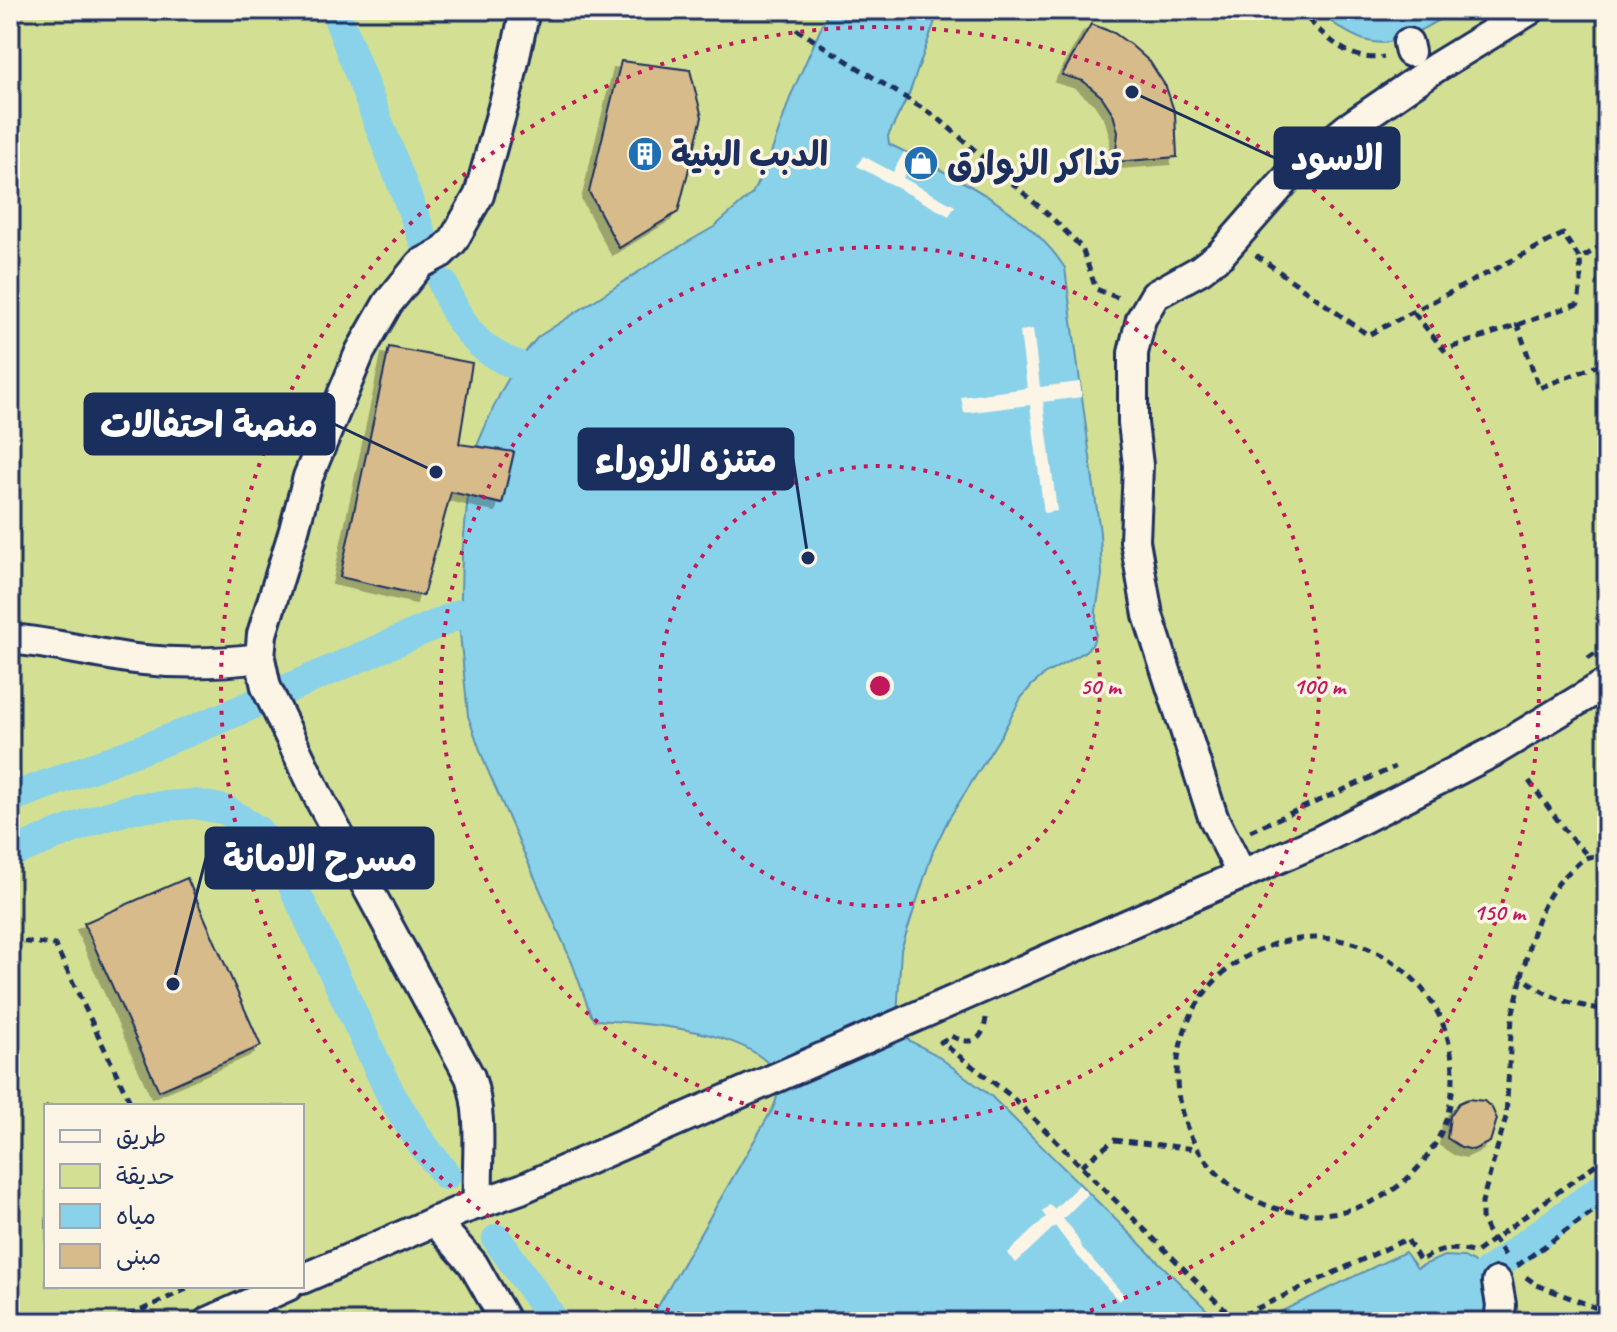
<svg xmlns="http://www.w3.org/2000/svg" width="1617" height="1332" viewBox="0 0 1617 1332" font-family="Caveat,'Playpen Sans Arabic',sans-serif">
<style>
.green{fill:#d3e093;stroke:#778878;stroke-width:2;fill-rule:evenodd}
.water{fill:#89d2ea;stroke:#5d91b2;stroke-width:2}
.pier{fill:#fcf5e5}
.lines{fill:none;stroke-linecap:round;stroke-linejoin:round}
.canal{stroke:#89d2ea;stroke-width:30}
.building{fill:#d7bb8b;stroke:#1b2f5e;stroke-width:2;filter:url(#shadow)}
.minor-casing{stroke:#1b2f5e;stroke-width:34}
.path{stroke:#1b2f5e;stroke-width:5;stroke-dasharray:8 6;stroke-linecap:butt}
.minor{stroke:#fcf5e5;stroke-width:28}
.ring{fill:none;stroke:#c2185b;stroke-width:4;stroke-dasharray:4 8}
.labels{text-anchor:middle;stroke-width:7;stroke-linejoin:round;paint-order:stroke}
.poi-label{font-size:34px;font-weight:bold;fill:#1b2f5e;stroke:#fcf5e5;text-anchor:start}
.centre{fill:#c2185b;stroke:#fcf5e5;stroke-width:4}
.ring-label{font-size:24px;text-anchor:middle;font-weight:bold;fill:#c2185b;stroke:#fcf5e5;stroke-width:7;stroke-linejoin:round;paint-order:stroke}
.leader{fill:none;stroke:#1b2f5e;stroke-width:3}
.callout-dot{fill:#1b2f5e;stroke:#fcf5e5;stroke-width:3}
.callout{fill:#1b2f5e;stroke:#1b2f5e;stroke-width:3}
.callout-label{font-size:36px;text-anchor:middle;font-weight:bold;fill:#fff}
</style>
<defs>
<filter id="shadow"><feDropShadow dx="-7" dy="7" stdDeviation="0" flood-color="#0004"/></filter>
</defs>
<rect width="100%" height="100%" fill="#fcf5e5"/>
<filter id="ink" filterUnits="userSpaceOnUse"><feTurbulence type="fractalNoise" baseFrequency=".0125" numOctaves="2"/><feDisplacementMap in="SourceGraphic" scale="16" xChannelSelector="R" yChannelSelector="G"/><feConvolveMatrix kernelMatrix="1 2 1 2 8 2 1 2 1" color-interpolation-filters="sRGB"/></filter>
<g filter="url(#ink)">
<path class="green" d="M10,10H1607V1322H10ZM46,1106H302V1286H46Z"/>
<g class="water">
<path d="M829,10H939L909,94L888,136L889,144C950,174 1028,210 1065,268L1100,533L1102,575L1096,611V635L1092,645L1083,653L1045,674L1032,685L1021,698L1002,734L948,820L933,851L901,950L897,1017L900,1031L910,1041L935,1054L991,1096L1219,1322H649L772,1110C812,1031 640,1023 595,1020L591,1015L573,965L485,764L468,716L460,633L462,555L468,496L502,504L514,452L477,446C493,407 509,369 538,337L660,258L714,227L752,194L769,159L791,95Z"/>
<path d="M1316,10H1456C1392,47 1378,60 1316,10Z"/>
<polygon points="1405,1252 1417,1268 1444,1256 1464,1257 1473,1262 1489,1282 1488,1322 1259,1322"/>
</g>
<g class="pier">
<polygon points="904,152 914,157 903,178 955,206 949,216 857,166 863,156 893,172"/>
<polygon points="1033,329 1040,387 1080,382 1082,397 1043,402 1057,511 1044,513 1030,405 964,413 961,397 1027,388 1020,331"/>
<polygon points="1079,1185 1088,1194 1063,1219 1072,1229 1083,1249 1125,1296 1119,1301 1076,1254 1055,1226 1016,1263 1007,1254 1046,1217 1042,1212 1049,1205 1054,1209"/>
</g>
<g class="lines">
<g class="canal">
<polyline points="335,10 424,241"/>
<path d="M443,284C458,322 476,351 517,365"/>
<polyline points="287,689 460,614"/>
<polyline points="10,798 188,732 254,704"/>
<polyline points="10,853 95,820 134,808 195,804 226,810 258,831 281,860 391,1095 419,1140 446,1175"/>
<polyline points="497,1239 555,1322"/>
<polyline points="1484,1275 1607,1184"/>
</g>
</g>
<g class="building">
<polygon points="1091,24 1114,33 1131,45 1150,62 1166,87 1175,114 1177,157 1115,162 1118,132 1113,114 1102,97 1083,81 1062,75"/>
<polygon points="621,61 690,70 702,117 678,212 619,248 589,192"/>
<polygon points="389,347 472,363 459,444 514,452 502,504 451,492 423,596 340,577"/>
<polygon points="187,878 261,1046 159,1091 84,923"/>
<polygon points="1468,1099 1484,1101 1492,1108 1497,1119 1490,1142 1473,1150 1461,1147 1447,1138 1450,1116 1459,1103"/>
</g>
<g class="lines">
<g class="minor-casing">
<g id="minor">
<polyline points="1408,43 1410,52"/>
<path d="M10,639C55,643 99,655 144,660C183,664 221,663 260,658"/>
<polyline points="1242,875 1213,817 1148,615 1135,541 1138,465 1133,423 1133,353 1141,319 1155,295 1200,270 1221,254 1291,174 1349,127 1435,68 1530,10"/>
<path d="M478,1204C476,1162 484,1118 470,1077L321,802L266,687L260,658L262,634L294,530L308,477L360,352L388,303L420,264L441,253L453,241L479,195L508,89L525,10"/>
<polyline points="435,1221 473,1264 506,1322"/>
<polyline points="302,1279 461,1210 521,1189 1323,839 1493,752 1607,683"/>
<polyline points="1497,1282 1501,1305 1499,1322"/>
<polyline points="208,1322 288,1286"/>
</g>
</g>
<g class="path">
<path d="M1299,10C1323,34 1347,63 1384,57"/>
<polyline points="796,29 938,118 1051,217 1082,248 1096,289 1121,299"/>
<polyline points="1256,255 1368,335 1563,234 1580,259 1607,242"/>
<polyline points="1414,313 1444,350 1578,304 1581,282 1580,259"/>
<polyline points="1517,323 1539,388 1607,362"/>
<polyline points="1588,658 1607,645"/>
<polyline points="1529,781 1570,837 1589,857"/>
<polyline points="1250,831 1395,767"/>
<path d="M1607,853C1600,857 1596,856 1589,857C1581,859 1574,868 1568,873C1538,901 1531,937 1522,976C1547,999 1574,1005 1607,1010"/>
<circle cx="1315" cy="1076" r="138"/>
<polyline points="10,940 55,945 132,1106"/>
<path d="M986,1018C983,1042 972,1046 951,1036L941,1042L1011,1096L1234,1319L1407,1239L1420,1261C1439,1249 1453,1246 1475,1253L1607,1156"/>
<polyline points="1081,1166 1114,1140 1196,1149"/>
<polyline points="1597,1208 1607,1221"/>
<polyline points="1505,1255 1487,1230 1482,1218 1482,1202 1506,1117 1512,1017 1522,976"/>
<polyline points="1517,1266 1607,1201"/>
<polyline points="1526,1277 1537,1285 1607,1312"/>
<polyline points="116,1322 193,1286"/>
</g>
<use href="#minor" class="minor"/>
</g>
</g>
<g class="ring">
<circle cx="880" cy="686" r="220"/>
<circle cx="880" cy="686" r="439"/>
<path d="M704 1321A659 659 0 1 1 1056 1321"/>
</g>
<defs>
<g id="building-disc" transform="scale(1.8)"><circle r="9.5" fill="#1f6fb2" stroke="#fcf5e5"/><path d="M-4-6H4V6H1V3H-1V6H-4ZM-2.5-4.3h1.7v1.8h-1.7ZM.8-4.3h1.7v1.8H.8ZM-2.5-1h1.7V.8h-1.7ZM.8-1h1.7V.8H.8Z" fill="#fff"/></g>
<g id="shop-disc" transform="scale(1.8)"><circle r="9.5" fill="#1f6fb2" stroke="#fcf5e5"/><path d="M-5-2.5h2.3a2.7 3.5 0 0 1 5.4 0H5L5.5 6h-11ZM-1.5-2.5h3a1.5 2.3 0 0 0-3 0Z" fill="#fff"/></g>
</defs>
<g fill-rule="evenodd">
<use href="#building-disc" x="645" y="154"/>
<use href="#shop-disc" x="921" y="163"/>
</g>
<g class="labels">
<g class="poi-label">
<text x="671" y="166">الدبب البنية</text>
<text x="947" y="175">تذاكر الزوارق</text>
</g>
</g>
<circle cx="880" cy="686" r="12" class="centre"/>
<g class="ring-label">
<text x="1100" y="694">50 m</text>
<text x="1319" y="694">100 m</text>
<text x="1499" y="920">150 m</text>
</g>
<path class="leader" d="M1132 92L1275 158M436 472L334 424M808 558L793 459M173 984L206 858"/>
<g class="callout-dot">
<circle cx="1132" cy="92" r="8"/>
<circle cx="436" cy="472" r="8"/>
<circle cx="808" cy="558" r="8"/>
<circle cx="173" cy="984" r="8"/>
</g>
<g class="callout">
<rect x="1275" y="128" width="124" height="60" rx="8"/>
<rect x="85" y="394" width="249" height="60" rx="8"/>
<rect x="579" y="429" width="214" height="60" rx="8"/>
<rect x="206" y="828" width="227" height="60" rx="8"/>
</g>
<g class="callout-label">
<text x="1337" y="170">الاسود</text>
<text x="209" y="437">منصة احتفالات</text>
<text x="686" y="472">متنزه الزوراء</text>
<text x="320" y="871">مسرح الامانة</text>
</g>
<rect width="1617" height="1332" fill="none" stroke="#fcf5e5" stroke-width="40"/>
<rect x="20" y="20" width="1577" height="1292" fill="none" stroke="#1b2f5e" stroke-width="3" filter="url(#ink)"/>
<rect x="44" y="1104" width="260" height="184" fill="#fcf5e5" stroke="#a2a6af" stroke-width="2"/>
<rect x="60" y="1130" width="40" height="12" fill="#fcf5e5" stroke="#a2a6af" stroke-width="2"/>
<text x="116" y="1144" font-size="24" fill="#1b2f5e">طريق</text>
<rect x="60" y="1164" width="40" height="24" fill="#d3e093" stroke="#a2a6af" stroke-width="2"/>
<text x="116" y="1184" font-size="24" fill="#1b2f5e">حديقة</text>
<rect x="60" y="1204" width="40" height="24" fill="#89d2ea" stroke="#a2a6af" stroke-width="2"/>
<text x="116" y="1224" font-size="24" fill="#1b2f5e">مياه</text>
<rect x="60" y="1244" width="40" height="24" fill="#d7bb8b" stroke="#a2a6af" stroke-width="2"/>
<text x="116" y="1264" font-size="24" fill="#1b2f5e">مبنى</text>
</svg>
